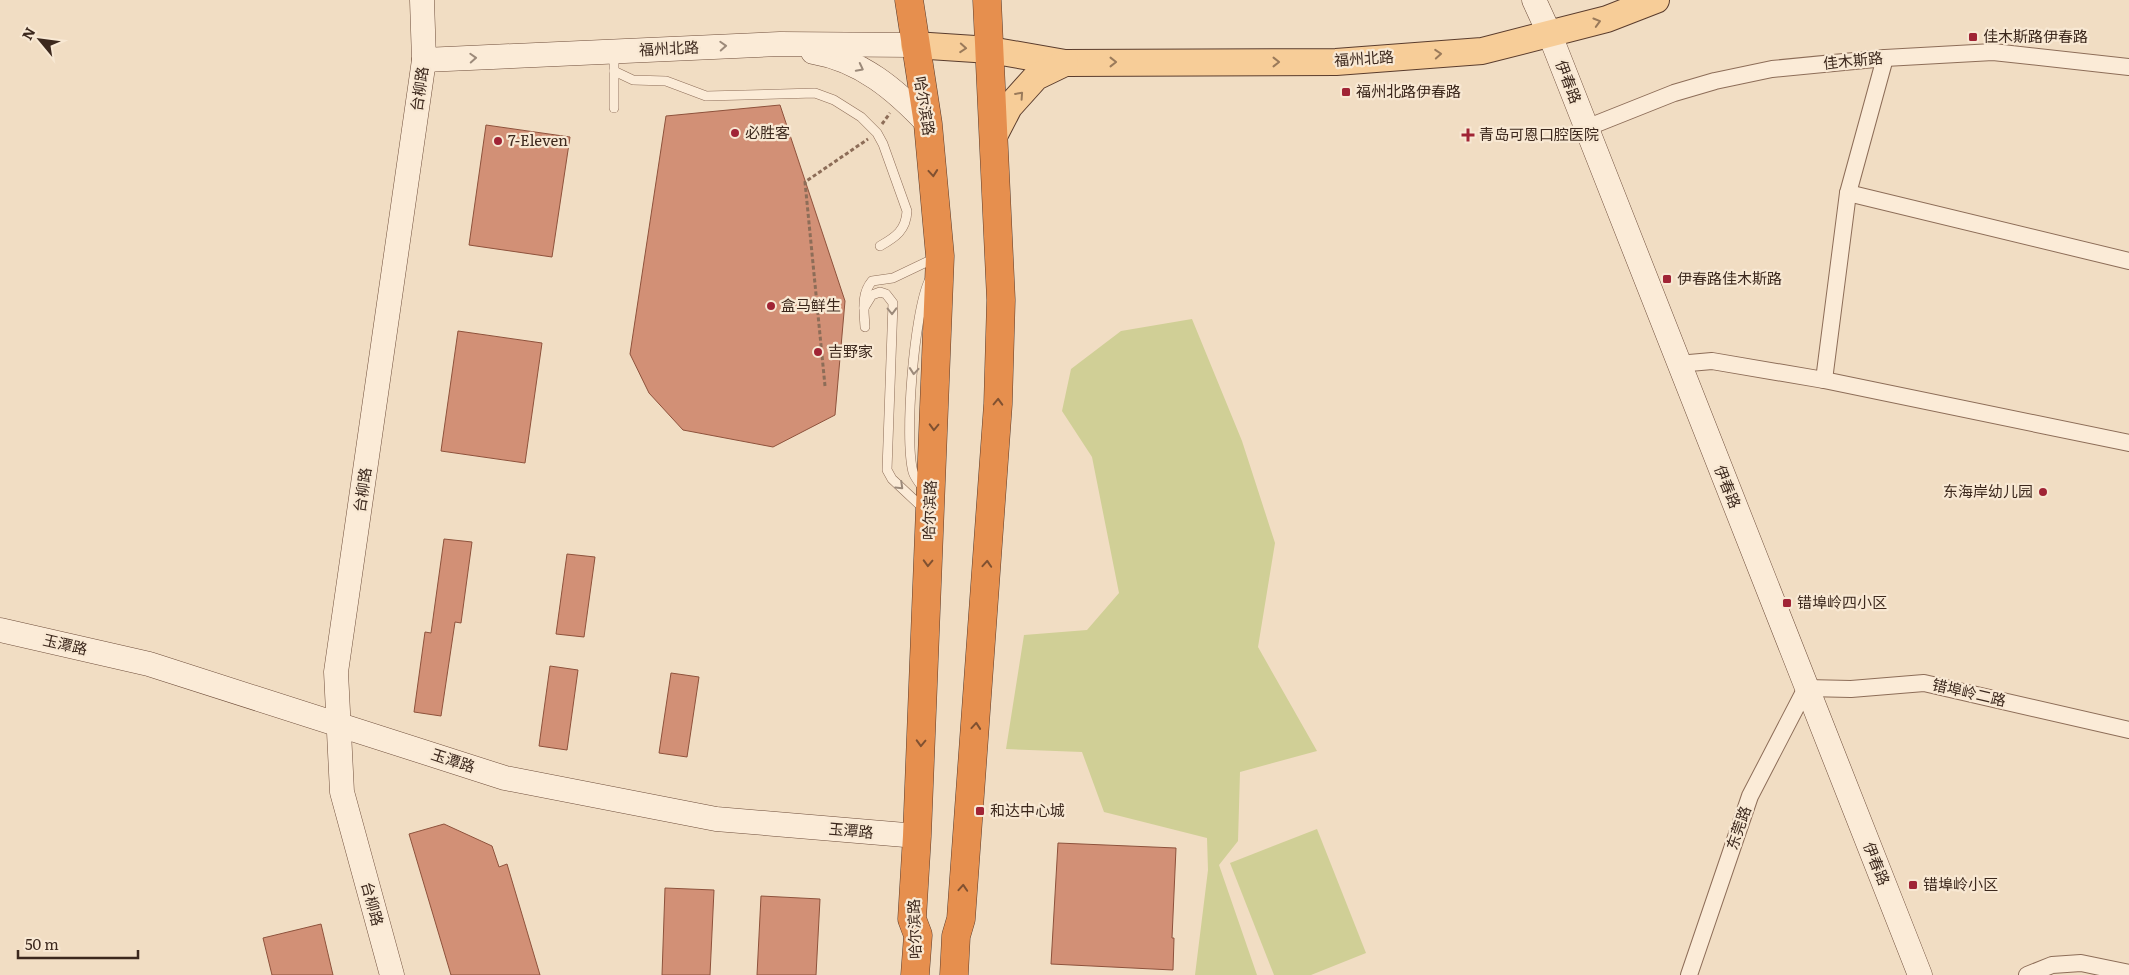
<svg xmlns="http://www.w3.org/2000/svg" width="2129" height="975" viewBox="0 0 2129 975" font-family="Literata,'Noto Sans SC',serif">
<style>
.green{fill:#d0cf96}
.building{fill:#d29076;stroke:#8e523c}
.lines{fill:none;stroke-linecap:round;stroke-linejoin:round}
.lane-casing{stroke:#8d6d58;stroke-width:10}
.street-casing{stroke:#8d6d58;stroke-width:18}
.secondary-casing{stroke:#6f4e3b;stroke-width:25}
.primary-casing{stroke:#5a3c2d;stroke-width:28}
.highway-casing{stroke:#5a3c2d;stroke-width:29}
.path{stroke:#8d6d58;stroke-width:3;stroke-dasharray:4 2.5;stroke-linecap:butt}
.lane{stroke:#fbebd7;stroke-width:9}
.street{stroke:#fbebd7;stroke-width:16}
.secondary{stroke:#fbebd7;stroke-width:24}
.primary{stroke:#f7cd98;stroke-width:26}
.highway{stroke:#e68f4e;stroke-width:28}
.oneway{stroke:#9a7a5a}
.oneway2{stroke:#9c8a7a}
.oneway3{stroke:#805131}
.poi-dot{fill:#a02435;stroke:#f8e8d3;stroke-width:2}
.labels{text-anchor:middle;stroke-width:4.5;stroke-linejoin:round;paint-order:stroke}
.poi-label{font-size:15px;fill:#3c281d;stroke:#f8e8d3;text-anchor:start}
.street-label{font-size:15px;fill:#3c281d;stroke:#f8e8d3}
</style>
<rect width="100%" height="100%" fill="#f1ddc3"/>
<g class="green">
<polygon points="1192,319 1242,441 1275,543 1258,647 1317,751 1240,772 1238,841 1219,865 1257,975 1195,975 1208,870 1207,838 1104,812 1082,752 1006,749 1024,635 1087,630 1119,593 1092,457 1062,411 1071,369 1121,331"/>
<polygon points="1317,829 1366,953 1311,975 1274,975 1230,863"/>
</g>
<g class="building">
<polygon points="780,105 845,301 835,415 773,447 683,430 649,393 630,354 666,116"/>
<polygon points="486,125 570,137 552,257 469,245"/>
<polygon points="458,331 542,343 525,463 441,451"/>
<polygon points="444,539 472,542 461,623 455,622 441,716 414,712 425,632 431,633"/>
<polygon points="567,554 595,557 584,637 556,634"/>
<polygon points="550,666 578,670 567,750 539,746"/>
<polygon points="671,673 699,677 687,757 659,753"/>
<polygon points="444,824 492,846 499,867 507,864 540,975 451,975 409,834"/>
<polygon points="1058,843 1176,848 1172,938 1174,938 1173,970 1051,964"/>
<polygon points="665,888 714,890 710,975 662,975"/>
<polygon points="761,896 820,899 816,975 757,975"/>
<polygon points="321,924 333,975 272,975 263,938"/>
</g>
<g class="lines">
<g class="lane-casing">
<g id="lane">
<path d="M614,71L633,80L666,81L706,96L815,93L834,100L861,117L877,133L883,144L907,211C906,230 896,237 880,246"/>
<polyline points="614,108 614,52"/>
<polyline points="864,308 872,295 880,292 886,294 893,303 887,470 892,479 924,509"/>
<path d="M865,327C864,310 861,294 872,281L893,278L935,258"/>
<path d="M923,488C920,484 915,478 913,472C904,438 914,313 929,281"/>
</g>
</g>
<g class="street-casing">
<g id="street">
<polyline points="1586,128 1674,93 1715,81 1772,69 1885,58 1993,52 2129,67"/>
<polyline points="1848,193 2129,261"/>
<polyline points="1678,364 1712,361 1824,380 2129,443"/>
<polyline points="1824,380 1848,193 1885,58"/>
<polyline points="1689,975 1750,796 1806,688 1851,689 1924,683 2129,730"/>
<polyline points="2027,975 2052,965 2081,963 2129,973"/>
</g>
</g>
<g class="secondary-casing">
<g id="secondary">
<polyline points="1534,0 1550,35 1920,975"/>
<path d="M813,52C861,60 896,90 928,124"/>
<polyline points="424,60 780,44 914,45"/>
<polyline points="0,630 149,664 505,778 716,819 917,836"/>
<polyline points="392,975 342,792 336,672 424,60 422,0"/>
</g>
</g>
<g class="primary-casing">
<g id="primary">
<polyline points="914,45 990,50 1065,63 1336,62 1482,51 1607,19 1656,0"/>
<polyline points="994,136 1009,107 1036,77 1065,63"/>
</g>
</g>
<g class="highway-casing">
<g id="highway">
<polyline points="909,0 928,124 940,256 917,836 912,919 918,935 915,975"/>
<polyline points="954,975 956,936 961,919 998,404 1001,300 987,0"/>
</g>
</g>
<g class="path">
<polyline points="882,124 890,113"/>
<polyline points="825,386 805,182 868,139"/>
</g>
<use href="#lane" class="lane"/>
<use href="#street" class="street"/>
<use href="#secondary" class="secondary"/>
<use href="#primary" class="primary"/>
<use href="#highway" class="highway"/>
</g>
<defs><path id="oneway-chevron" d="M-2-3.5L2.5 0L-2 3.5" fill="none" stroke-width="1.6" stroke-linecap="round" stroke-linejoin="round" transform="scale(1.25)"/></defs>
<g class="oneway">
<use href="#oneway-chevron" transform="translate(1597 22) rotate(-16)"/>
<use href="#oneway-chevron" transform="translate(963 48) rotate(4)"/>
<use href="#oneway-chevron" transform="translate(1438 54) rotate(-4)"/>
<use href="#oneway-chevron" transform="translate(1113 62)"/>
<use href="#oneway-chevron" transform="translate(1276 62)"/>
<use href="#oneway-chevron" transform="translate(1020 95) rotate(-48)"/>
</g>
<g class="oneway2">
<use href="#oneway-chevron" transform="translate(723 46) rotate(-3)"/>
<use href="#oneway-chevron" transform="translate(473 58) rotate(-3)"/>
<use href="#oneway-chevron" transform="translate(860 68) rotate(27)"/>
<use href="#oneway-chevron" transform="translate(892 311) rotate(89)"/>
<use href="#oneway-chevron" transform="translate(914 371) rotate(95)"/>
<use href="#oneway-chevron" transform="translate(900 486) rotate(44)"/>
</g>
<g class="oneway3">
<use href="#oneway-chevron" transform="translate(933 173) rotate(85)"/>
<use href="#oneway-chevron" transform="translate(998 402) rotate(-88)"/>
<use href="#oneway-chevron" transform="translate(934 427) rotate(92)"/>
<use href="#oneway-chevron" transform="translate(928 563) rotate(92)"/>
<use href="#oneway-chevron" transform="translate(987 564) rotate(-86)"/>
<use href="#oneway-chevron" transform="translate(976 726) rotate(-85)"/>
<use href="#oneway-chevron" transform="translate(921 743) rotate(92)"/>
<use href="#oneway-chevron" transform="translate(963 888) rotate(-86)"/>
</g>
<g class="poi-dot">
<rect x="1968" y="32" width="10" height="10" rx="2.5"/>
<rect x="1341" y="87" width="10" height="10" rx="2.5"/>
<circle cx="735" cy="133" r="5"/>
<path d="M1465.5 127.5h5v5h5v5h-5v5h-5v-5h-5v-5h5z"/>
<circle cx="498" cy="141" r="5"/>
<rect x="1662" y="274" width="10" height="10" rx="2.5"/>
<circle cx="771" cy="306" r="5"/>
<circle cx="818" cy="352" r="5"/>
<circle cx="2043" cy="492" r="5"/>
<rect x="1782" y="598" width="10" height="10" rx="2.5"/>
<rect x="975" y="806" width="10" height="10" rx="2.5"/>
<rect x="1908" y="880" width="10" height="10" rx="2.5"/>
</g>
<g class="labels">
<g class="poi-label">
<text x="1983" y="42">佳木斯路伊春路</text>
<text x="1356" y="97">福州北路伊春路</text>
<text x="745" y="138">必胜客</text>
<text x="1479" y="140">青岛可恩口腔医院</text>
<text x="508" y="146">7-Eleven</text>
<text x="1677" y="284">伊春路佳木斯路</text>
<text x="781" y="311">盒马鲜生</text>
<text x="828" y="357">吉野家</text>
<text x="2033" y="497" text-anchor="end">东海岸幼儿园</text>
<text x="1797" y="608">错埠岭四小区</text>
<text x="990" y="816">和达中心城</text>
<text x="1923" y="890">错埠岭小区</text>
</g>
<g class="street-label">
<text transform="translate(669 49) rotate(-3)" y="5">福州北路</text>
<text transform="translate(1364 59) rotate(-4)" y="5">福州北路</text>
<text transform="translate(1853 61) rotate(-6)" y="5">佳木斯路</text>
<text transform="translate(1568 82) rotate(69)" y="5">伊春路</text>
<text transform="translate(420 89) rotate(-82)" y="5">台柳路</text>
<text transform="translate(924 106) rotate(81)" y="5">哈尔滨路</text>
<text transform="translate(1727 487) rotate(68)" y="5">伊春路</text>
<text transform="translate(363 490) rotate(-82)" y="5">台柳路</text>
<text transform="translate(930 510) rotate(-88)" y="5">哈尔滨路</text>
<text transform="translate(65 645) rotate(13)" y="5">玉潭路</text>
<text transform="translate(1969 693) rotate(13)" y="5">错埠岭二路</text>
<text transform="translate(453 761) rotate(18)" y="5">玉潭路</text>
<text transform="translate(1739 828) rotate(-71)" y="5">东莞路</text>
<text transform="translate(851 831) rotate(5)" y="5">玉潭路</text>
<text transform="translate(1876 864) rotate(68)" y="5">伊春路</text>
<text transform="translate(372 904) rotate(75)" y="5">台柳路</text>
<text transform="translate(915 929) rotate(-92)" y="5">哈尔滨路</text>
</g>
</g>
<g transform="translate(40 40) rotate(299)" stroke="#f8e8d3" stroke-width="4" paint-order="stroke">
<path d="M0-4L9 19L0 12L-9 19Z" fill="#3c281d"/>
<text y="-8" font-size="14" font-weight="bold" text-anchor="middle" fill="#3c281d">N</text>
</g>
<path d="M18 950v8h120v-8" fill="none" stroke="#3c281d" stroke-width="2.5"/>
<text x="25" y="950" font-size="15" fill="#3c281d" stroke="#f8e8d3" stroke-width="4" paint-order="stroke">50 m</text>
</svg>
